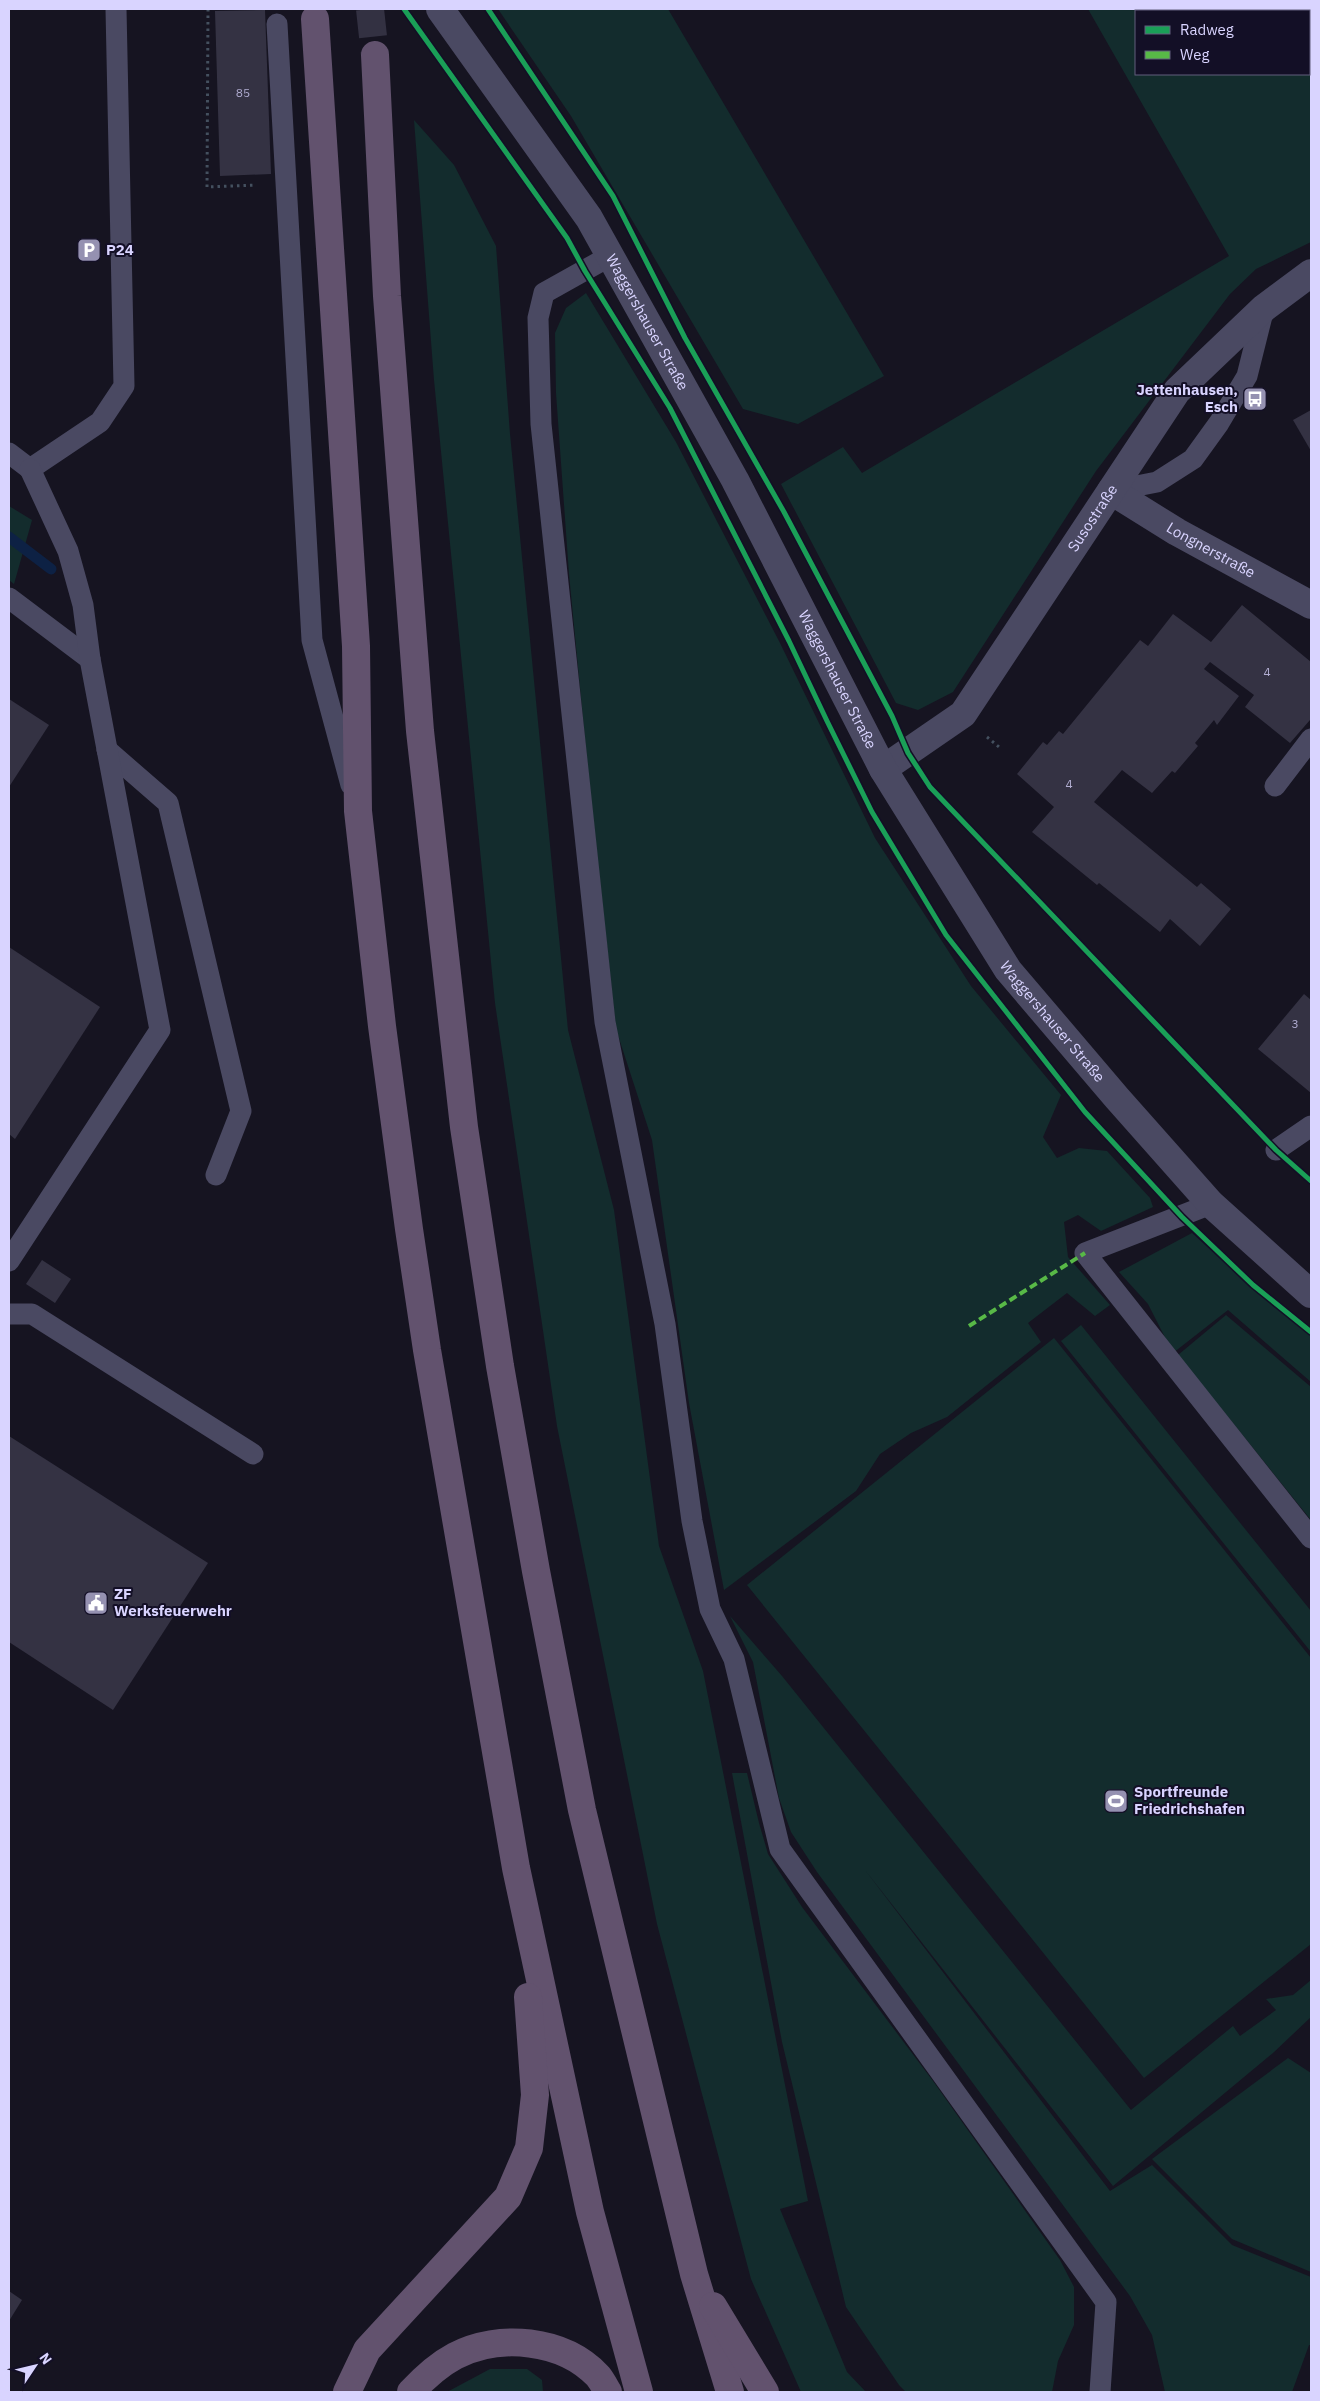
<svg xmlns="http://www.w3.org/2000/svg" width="1320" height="2401" viewBox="0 0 1320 2401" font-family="'IBM Plex Sans',sans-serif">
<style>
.green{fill:#132c2d;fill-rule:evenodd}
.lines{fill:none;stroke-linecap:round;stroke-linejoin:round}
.stream{stroke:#0d2144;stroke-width:11}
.building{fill:#343243}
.trunk-tunnel{stroke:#333142;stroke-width:28;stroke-dasharray:28 14;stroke-linecap:butt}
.path{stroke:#44505f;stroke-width:3;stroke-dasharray:2.5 4;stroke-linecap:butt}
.service{stroke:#4a4962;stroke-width:21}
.minor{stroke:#4a4962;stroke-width:28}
.tertiary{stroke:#4a4962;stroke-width:28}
.trunk{stroke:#62526e;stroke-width:28}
.quiet{stroke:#58b947;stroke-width:4;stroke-dasharray:8 4;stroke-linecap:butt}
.cycleway-casing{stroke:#130f26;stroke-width:8}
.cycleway{stroke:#1a9f57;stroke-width:5}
.labels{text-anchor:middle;stroke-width:4;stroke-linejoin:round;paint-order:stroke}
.number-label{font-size:12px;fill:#b0acd0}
.poi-label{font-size:15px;font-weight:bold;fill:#d9d4ff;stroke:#130f26;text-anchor:start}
.street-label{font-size:15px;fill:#d9d4ff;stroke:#130f26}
</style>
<rect width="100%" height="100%" fill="#161421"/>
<g class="green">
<polygon points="498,9 668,9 884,376 798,424 743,409 571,116"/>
<path d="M1088,9H1311V242L1256,269L1230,294L1096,471L953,692L918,710L896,703L781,484L843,447L862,473L1229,256ZM1136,11H1309V74H1136Z"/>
<polygon points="414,120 454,165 496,246 510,434 568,1030 614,1210 659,1546 703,1671 808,2201 780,2209 847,2372 866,2392 801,2392 751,2279 657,1924 557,1426 495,1003 434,380"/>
<polygon points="586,293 676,442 780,643 875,838 971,986 1061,1095 1043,1137 1057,1158 1079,1148 1107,1151 1150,1198 1153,1207 1101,1231 1078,1215 1064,1222 1068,1257 1110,1305 1095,1316 1067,1293 1028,1323 1041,1342 947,1417 911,1433 880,1454 856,1491 724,1590 689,1403 652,1140 616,1029 588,770 569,574 556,393 555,333 566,308"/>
<polygon points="9,506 32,520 14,584 9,580"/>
<polygon points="1192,1233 1246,1282 1311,1335 1311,1382 1228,1310 1173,1353 1148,1304 1119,1272"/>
<polygon points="1226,1315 1311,1387 1311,1520 1178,1355"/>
<polygon points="1081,1325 1311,1611 1311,1652 1061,1341"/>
<polygon points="1054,1338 1311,1658 1311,1944 1144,2078 747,1585"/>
<polygon points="730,1616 782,1676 1131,2110 1233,2026 1240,2036 1276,2010 1266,1999 1293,1995 1311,1980 1311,2017 1273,2053 1113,2186 865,1870 1110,2191 1152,2165 1232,2245 1311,2277 1311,2345 1309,2345 1292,2392 1165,2392 1152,2335 1130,2296 817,1872 791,1832 779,1798 753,1662"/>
<polygon points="732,1773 747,1773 759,1823 768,1854 802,1907 933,2081 1060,2260 1074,2287 1074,2325 1058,2361 1052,2392 906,2392 899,2385 846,2307 782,2042"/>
<polygon points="1288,2058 1311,2073 1311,2272 1232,2239 1152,2159"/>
<polygon points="490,2369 527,2369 542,2380 543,2392 447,2392"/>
</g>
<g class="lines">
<polyline class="stream" points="9,537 51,569"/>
</g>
<g class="building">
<polygon points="265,10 271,174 220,176 215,11"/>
<polygon points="1311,410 1311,451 1293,420"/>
<polygon points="1242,605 1311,662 1310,720 1290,743 1245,707 1254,695 1210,662 1204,669 1239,696 1217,725 1214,720 1195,743 1198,746 1175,773 1172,771 1152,793 1122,770 1094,802 1197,887 1201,883 1231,909 1200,946 1170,919 1160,932 1099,883 1097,885 1032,832 1054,807 1017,774 1043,742 1047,745 1059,731 1063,734 1140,640 1148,646 1173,614 1211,642"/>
<polygon points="9,699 49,725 9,787"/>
<polygon points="9,947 100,1007 15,1139 9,1134"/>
<polygon points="1304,994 1311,1000 1311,1093 1258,1049"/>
<polygon points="42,1260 71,1279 55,1303 26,1284"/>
<polygon points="9,1436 208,1563 113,1710 9,1642"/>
<polygon points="9,2291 22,2300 9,2321"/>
</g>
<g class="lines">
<polyline class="trunk-tunnel" points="370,9 375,55"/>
<g class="path">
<polyline points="208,9 207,187 256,185"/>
<polyline points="987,737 999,747"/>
</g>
<g class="service">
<polyline points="277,24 312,640 351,785"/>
<polyline points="610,256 544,293 538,318 541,424 605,1022 665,1324 692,1521 710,1609 734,1659 780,1849 1106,2302 1100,2392"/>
<polyline points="9,453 30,469 100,422 124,386 116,9"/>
<polyline points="1111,491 1157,482 1193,459 1219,423 1247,376 1264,308"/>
<polyline points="9,598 90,659"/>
<polyline points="107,750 168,803 241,1111 216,1175"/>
<polyline points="1275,786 1311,739"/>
<polyline points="1276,1150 1311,1126"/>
<polyline points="1211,1204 1085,1253 1311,1538"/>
<polyline points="9,1261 160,1030 90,659 83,605 68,551 30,469"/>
<polyline points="9,1314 32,1314 253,1454"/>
</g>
<g class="minor">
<path id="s1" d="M1111,491L1177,532L1311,605"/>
<path id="s2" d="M883,769L963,714L1177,391L1264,308L1311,273"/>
</g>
<path class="tertiary" id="s3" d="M440,9L589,218L735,480L883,769L1008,970L1117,1098L1211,1204L1311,1294"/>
<g class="trunk">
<polyline points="315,19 356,646 358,811 382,1026 409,1229 427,1350 516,1868 590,2212 639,2392"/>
<polyline points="375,55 387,296 420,731 464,1127 500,1366 536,1571 582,1810 694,2274 730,2392"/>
<polyline points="713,2306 765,2392"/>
<polyline points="347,2392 367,2350 508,2197 529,2148 535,2095 528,1997"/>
<path d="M411,2392C424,2378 438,2365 455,2356C499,2333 563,2339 598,2376C602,2381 605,2387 608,2392"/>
</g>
<polyline class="quiet" points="969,1326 1085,1253"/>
<g class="cycleway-casing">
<g id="cycleway">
<polyline points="404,9 567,238 585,271 670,408 789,641 827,721 872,812 946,935 1085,1112 1182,1217 1253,1285 1311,1332"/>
<polyline points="488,9 613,196 685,338 784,512 892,716 908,753 930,787 1276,1150 1311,1181"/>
</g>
</g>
<use href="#cycleway" class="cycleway"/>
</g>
<defs>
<g id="parking-square" transform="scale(1.25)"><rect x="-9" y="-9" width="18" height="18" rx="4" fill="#9591b1" stroke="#130f26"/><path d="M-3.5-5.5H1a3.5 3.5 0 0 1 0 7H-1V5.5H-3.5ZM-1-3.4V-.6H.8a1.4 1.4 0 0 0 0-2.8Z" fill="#fff"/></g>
<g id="bus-square" transform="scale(1.25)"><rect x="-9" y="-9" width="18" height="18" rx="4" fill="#9591b1" stroke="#130f26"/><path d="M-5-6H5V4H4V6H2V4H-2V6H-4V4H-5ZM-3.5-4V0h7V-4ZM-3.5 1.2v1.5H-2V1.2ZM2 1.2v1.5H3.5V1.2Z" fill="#fff"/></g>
<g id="civic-square" transform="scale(1.25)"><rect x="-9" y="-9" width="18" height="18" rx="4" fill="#9591b1" stroke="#130f26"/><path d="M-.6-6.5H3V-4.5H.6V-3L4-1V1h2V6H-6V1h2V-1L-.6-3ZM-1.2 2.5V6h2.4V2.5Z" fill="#fff"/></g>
<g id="stadium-square" transform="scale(1.25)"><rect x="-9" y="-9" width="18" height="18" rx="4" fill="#9591b1" stroke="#130f26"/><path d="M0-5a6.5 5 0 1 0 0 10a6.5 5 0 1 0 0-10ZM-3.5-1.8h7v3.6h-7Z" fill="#fff"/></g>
</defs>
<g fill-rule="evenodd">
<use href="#parking-square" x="89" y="250"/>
<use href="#bus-square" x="1255" y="399"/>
<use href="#civic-square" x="96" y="1603"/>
<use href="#stadium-square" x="1116" y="1801"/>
</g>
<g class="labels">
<g class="number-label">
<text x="243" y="97">85</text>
<text x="1267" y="676">4</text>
<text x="1069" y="788">4</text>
<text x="1295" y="1028">3</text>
</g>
<g class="poi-label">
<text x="106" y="255">P24</text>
<text x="1238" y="395" text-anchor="end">Jettenhausen,<tspan x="1238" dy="17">Esch</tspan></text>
<text x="114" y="1599">ZF<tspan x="114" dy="17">Werksfeuerwehr</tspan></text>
<text x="1134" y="1797">Sportfreunde<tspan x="1134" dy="17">Friedrichshafen</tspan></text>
</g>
<g class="street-label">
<text dy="5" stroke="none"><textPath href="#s3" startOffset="376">Waggershauser Straße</textPath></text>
<text dy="5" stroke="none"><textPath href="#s2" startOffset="332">Susostraße</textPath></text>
<text dy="5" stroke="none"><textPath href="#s1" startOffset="116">Longnerstraße</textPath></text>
<text dy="5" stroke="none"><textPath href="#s3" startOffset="781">Waggershauser Straße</textPath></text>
<text dy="5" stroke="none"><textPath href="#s3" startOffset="1186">Waggershauser Straße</textPath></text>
</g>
</g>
<rect width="1320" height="2401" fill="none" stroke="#d9d4ff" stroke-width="20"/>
<rect x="1135" y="10" width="175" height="65" fill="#130f26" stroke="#625e7d"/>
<rect x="1145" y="26" width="25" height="8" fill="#1a9f57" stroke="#625e7d"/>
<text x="1180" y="35" font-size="15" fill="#d9d4ff">Radweg</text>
<rect x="1145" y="51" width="25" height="8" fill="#58b947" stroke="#625e7d"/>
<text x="1180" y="60" font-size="15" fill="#d9d4ff">Weg</text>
<g transform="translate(35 2366) rotate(55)" stroke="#130f26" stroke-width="4" paint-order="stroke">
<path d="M0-4L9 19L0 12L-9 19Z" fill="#d9d4ff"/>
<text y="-8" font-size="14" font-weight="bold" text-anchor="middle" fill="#d9d4ff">N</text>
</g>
</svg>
